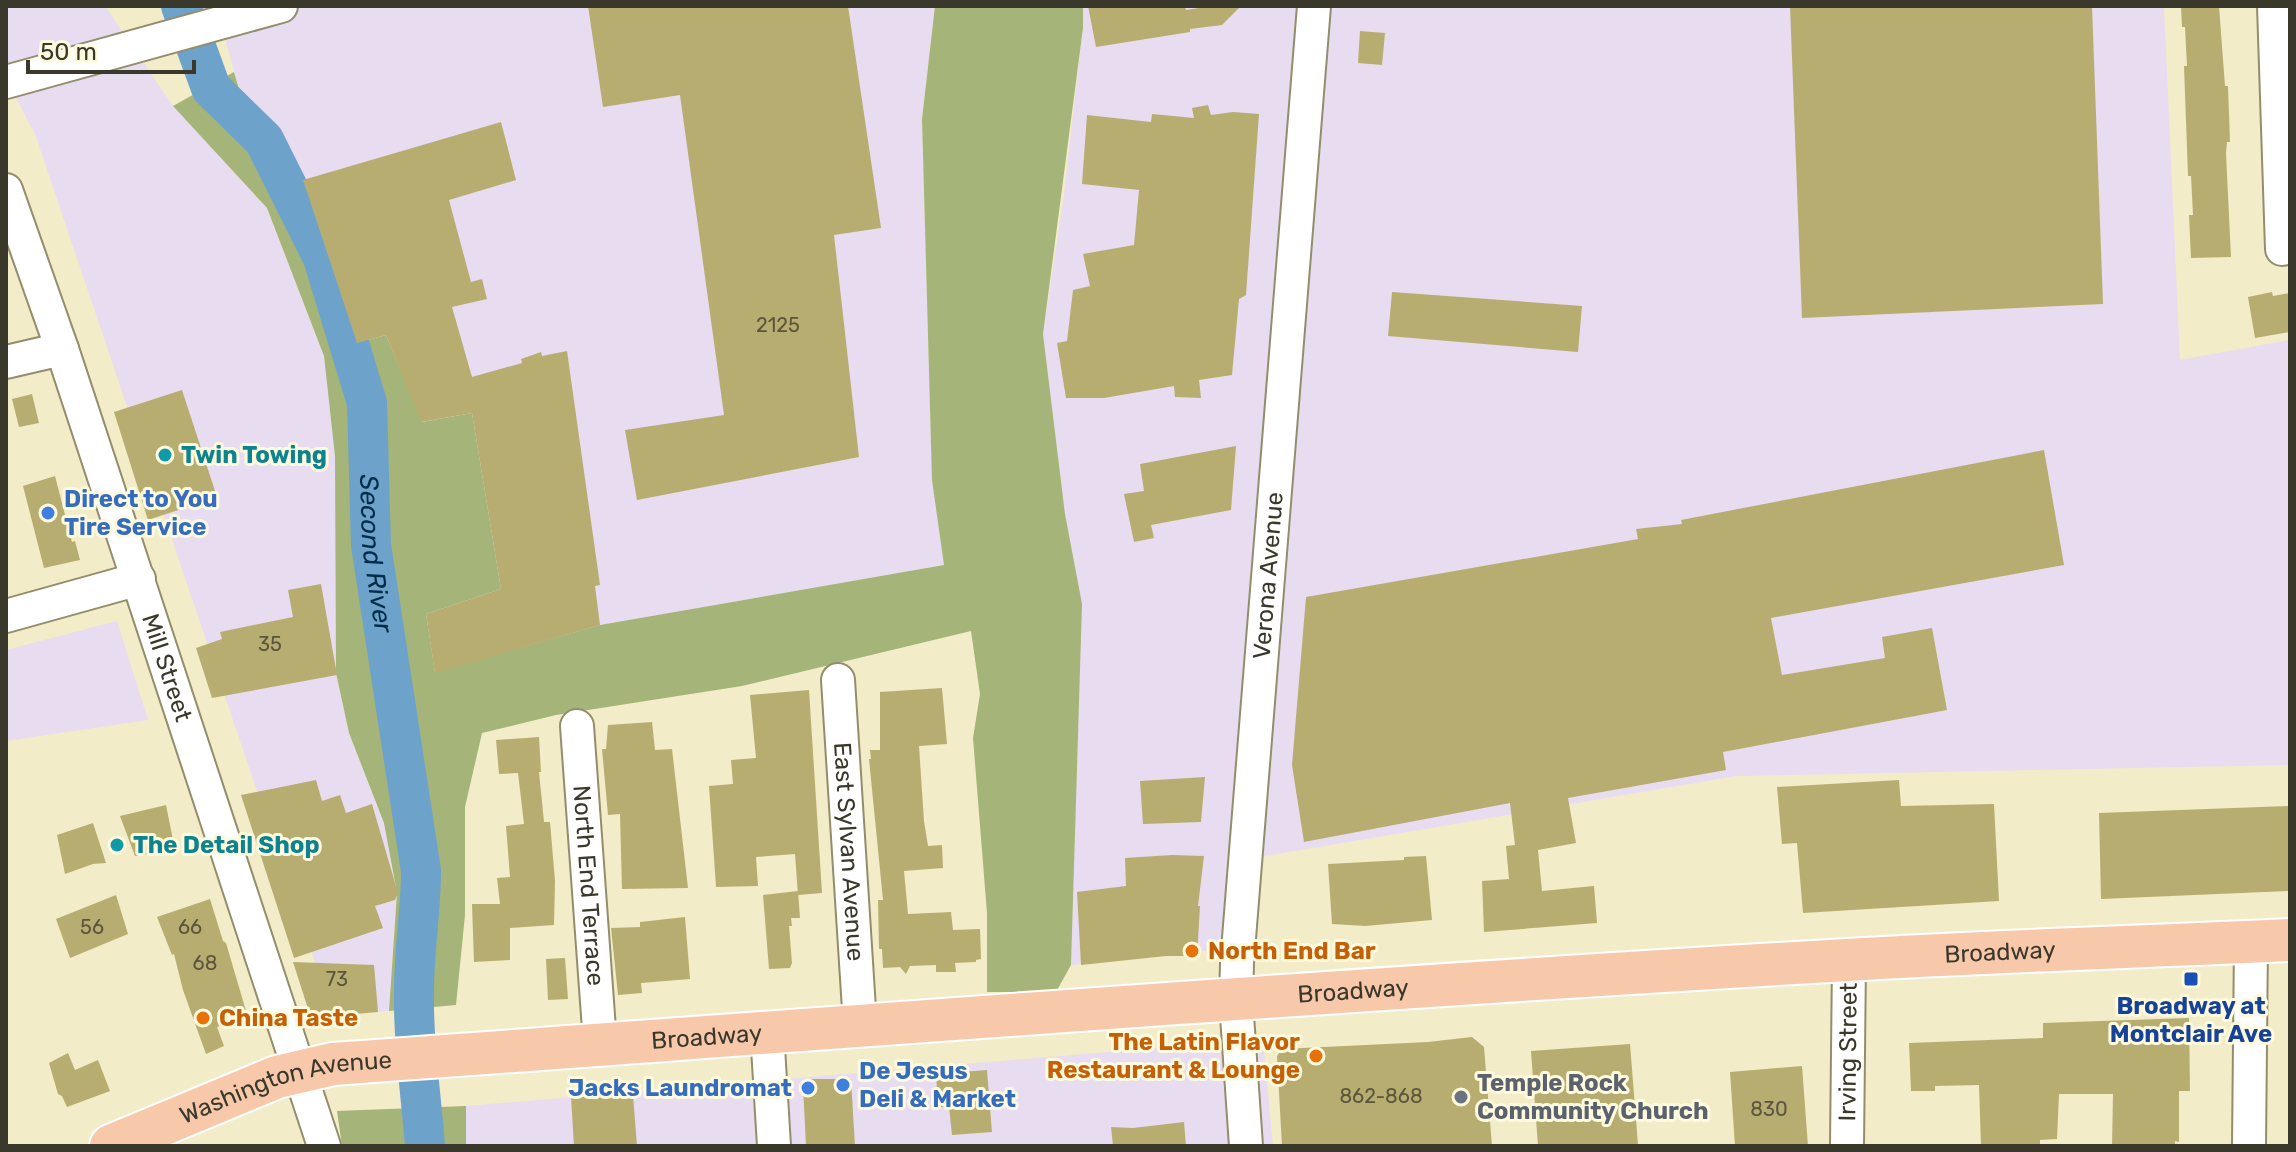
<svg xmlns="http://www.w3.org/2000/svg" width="2296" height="1152" viewBox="0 0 2296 1152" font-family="Rubik,sans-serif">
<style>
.industrial{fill:#e8dcf0}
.forest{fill:#a5b479}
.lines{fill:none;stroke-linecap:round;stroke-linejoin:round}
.river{stroke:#6da2cb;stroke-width:40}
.building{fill:#b8ad70}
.minor-casing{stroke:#938d6c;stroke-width:36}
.major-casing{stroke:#fff;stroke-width:46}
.minor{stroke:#fff;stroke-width:32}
.major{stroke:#f8c8ab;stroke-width:42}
.culture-dot{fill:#0f9aa8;stroke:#fefadd;stroke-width:3}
.shop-dot{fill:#3f7fe0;stroke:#fefadd;stroke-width:3}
.food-dot{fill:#e8710a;stroke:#fefadd;stroke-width:3}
.transit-dot{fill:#1a4fb4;stroke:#fefadd;stroke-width:3}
.worship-dot{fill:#6b7280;stroke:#fefadd;stroke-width:3}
.labels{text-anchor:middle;stroke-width:6;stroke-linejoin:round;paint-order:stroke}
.number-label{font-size:20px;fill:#5a553c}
.culture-label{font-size:24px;font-weight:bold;fill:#0d838f;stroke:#fefadd;text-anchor:start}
.shop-label{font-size:24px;font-weight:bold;fill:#366cbe;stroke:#fefadd;text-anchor:start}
.street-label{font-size:24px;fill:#3a382a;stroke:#fefadd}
.food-label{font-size:24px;font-weight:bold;fill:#c56008;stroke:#fefadd;text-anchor:start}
.transit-label{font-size:24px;font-weight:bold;fill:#164399;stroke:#fefadd}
.worship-label{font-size:24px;font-weight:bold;fill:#5b616d;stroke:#fefadd;text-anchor:start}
.water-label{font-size:26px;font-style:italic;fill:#002c47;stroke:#fefadd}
</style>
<rect width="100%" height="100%" fill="#f2ecc8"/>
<g class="industrial">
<polygon points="6,6 105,6 173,106 267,208 324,356 335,456 336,673 349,733 384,823 397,893 389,1011 332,1013 35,134 6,79"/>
<polygon points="216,6 935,6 922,119 932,480 945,565 600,625 435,673 426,614 471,413 421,422 387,335 357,343 303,180 244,107"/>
<polygon points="1083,6 2164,6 2180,360 2290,340 2290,765 1736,776 1242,860 1235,948 1071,965 1081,604 1065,514 1043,334 1063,202 1083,28"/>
<polygon points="117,621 148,720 6,741 6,650"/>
<polygon points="1263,1039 1273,1146 466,1146 466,1106"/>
</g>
<g class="forest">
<polygon points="935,6 1083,6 1083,28 1043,334 1065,514 1082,604 1071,965 1056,992 987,992 987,913 973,738 980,694 971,631 742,686 556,715 482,733 465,807 465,915 456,1005 389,1011 397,893 384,823 349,733 336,673 335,456 324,356 267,208 173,106 234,72 244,107 303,180 357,343 386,335 422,422 472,413 501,589 426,614 435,672 600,625 944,565 932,480 922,119"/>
<polygon points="466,1106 466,1146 342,1146 337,1111"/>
</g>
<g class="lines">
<path class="river" id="s1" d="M181,6L211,88L264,140L323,258L367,403L371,545L421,871C421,911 414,950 414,990C413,1042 421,1094 425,1146"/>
</g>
<g class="building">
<polygon points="588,6 848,6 881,228 834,235 859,457 637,500 625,430 724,415 680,95 603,107"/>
<polygon points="1088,6 1185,6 1186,10 1212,6 1241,6 1222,25 1190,29 1190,32 1096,47"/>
<polygon points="1790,6 2092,6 2103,304 1802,318"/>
<polygon points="2181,6 2219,6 2225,86 2228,86 2230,142 2227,142 2226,153 2231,257 2191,258 2189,215 2193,215 2191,176 2188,176 2184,66 2187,66 2185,27 2182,27"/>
<polygon points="1360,31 1385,33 1382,65 1358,63"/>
<polygon points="1208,105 1211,115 1233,112 1259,114 1246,295 1239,299 1232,375 1199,380 1201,398 1175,397 1174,386 1104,398 1066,398 1057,343 1067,341 1073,290 1090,286 1083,254 1134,245 1139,190 1082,184 1087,115 1151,122 1152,114 1194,118 1192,108"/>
<polygon points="501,122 516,180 449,200 471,282 482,279 487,299 452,307 472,377 522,363 521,359 541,352 542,356 567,351 600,585 595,586 600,625 435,673 426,614 501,589 472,413 421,422 386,335 357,343 303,180"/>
<polygon points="1392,292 1582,306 1578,352 1388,336"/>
<polygon points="2272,292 2273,296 2290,293 2290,332 2255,338 2248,297"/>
<polygon points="182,390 217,497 148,520 114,412"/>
<polygon points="32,394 39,423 19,427 12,399"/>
<polygon points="1236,446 1231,510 1151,525 1154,538 1134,542 1124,494 1144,491 1140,464"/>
<polygon points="2044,450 2064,565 1771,618 1782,675 1885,658 1882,637 1932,628 1947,710 1723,752 1726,770 1568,798 1576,843 1538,850 1542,891 1594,886 1597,923 1484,932 1482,881 1509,879 1506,846 1515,845 1510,803 1304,842 1292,765 1306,597 1638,539 1636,529 1682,524 1681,520"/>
<polygon points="55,476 72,542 75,541 80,560 44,568 23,486"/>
<polygon points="321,584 337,675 212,698 196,648 222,639 220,632 293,617 288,590"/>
<polygon points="942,688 947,744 919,746 924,821 928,846 942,845 943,868 904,871 908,914 951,912 953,930 980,929 981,959 976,960 976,962 955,963 956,972 936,972 936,965 910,966 906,974 900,967 883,968 882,949 879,949 878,900 883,900 869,759 871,759 870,750 880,750 880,692"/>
<polygon points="809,690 822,893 798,895 795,854 756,857 758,886 716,887 709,786 733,784 731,760 756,758 750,695"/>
<polygon points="652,722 655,750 672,749 688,888 622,889 620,814 608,815 602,749 606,749 608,725"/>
<polygon points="539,737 541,772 539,772 544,822 550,822 555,881 554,925 510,928 510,960 474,962 472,904 500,904 497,878 510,877 506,826 524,824 518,773 499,774 496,740"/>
<polygon points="1205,777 1201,822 1143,824 1140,781"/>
<polygon points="316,780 322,801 340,795 346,813 372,804 398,893 395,900 375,906 383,928 294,958 241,795"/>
<polygon points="1899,780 1901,806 1994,804 1999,901 1803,913 1797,843 1782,844 1777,787"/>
<polygon points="166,805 175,850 135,856 120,816"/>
<polygon points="2290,806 2290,891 2101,899 2099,813"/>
<polygon points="93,823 106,863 93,864 65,874 57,835"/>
<polygon points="1172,855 1204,856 1198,906 1200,906 1197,956 1166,956 1081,965 1077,892 1126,886 1125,858"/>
<polygon points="1426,856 1432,920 1365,926 1332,924 1328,864 1404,860 1404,857"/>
<polygon points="798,891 800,918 791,918 792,926 789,926 792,963 790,968 769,969 763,895"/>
<polygon points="116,895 128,934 70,958 56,919"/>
<polygon points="210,899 223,941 226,943 246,1011 226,1017 228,1023 217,1027 224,1046 206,1054 183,990 174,954 172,955 157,917"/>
<polygon points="685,917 690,979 641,983 642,993 618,995 611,928 640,927 640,922"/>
<polygon points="565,958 568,999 548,1000 546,959"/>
<polygon points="293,962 374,965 378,1012 311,1018"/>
<polygon points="2189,1018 2190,1091 2179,1091 2179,1142 2175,1141 2175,1146 2112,1146 2113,1094 2059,1094 2057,1139 2040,1140 2040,1146 1981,1146 1979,1085 1935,1086 1935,1091 1911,1091 1909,1043 2043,1038 2043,1023"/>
<polygon points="1472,1037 1484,1047 1492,1146 1282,1146 1277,1056 1282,1049 1428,1042"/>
<polygon points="1630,1044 1638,1145 1538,1146 1531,1051"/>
<polygon points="68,1053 75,1070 98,1060 110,1091 67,1107 62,1096 58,1094 49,1063"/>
<polygon points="1802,1066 1808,1146 1735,1146 1730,1072"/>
<polygon points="987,1070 992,1132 952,1135 949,1107 938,1107 936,1074"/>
<polygon points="808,1079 851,1079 855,1146 806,1146 803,1086"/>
<polygon points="633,1095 637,1146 574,1146 571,1097"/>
<polygon points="1184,1122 1186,1146 1113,1146 1111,1127 1133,1128"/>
</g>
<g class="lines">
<g class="minor-casing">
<g id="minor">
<polyline points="2274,6 2282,249 2290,247"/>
<polyline points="6,82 281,6"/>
<path id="s2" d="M6,190L62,349L324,1146"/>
<polyline points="6,362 62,349"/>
<polyline points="6,616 139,579"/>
<path id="s3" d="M838,680L860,1025"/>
<path id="s4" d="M577,726L600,1043"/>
<polyline points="767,1031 774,1146"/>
<path id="s5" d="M1246,1146L1236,1001L1237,963L1314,6"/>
<path id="s6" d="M1847,1146L1849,960"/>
<polyline points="2249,1146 2251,942"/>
</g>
</g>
<g class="major-casing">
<g id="major">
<path id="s7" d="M111,1146L277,1077L333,1064C837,1028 1342,989 1847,960C1994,951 2142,947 2290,940"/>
</g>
</g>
<use href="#minor" class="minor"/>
<use href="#major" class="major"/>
</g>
<g class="culture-dot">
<circle cx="165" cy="455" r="8"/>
<circle cx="117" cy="845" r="8"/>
</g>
<g class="shop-dot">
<circle cx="48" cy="513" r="8"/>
<circle cx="843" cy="1085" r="8"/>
<circle cx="808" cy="1088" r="8"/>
</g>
<g class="food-dot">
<circle cx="1192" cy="951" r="8"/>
<circle cx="203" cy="1018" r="8"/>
<circle cx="1316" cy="1056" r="8"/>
</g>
<rect class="transit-dot" x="2183" y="971" width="16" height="16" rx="4"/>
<circle class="worship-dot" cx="1461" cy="1097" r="8"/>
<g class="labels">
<g class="number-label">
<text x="778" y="332">2125</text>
<text x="270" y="651">35</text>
<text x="92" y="934">56</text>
<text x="190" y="934">66</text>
<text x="205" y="970">68</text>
<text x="337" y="986">73</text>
<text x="1381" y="1103">862-868</text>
<text x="1769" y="1116">830</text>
</g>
<g class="culture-label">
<text x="181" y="463">Twin Towing</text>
<text x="133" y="853">The Detail Shop</text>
</g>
<g class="shop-label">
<text x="64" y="507">Direct to You<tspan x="64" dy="28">Tire Service</tspan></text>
<text x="859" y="1079">De Jesus<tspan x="859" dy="28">Deli &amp; Market</tspan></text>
<text x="792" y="1096" text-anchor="end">Jacks Laundromat</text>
</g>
<g class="street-label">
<text dy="8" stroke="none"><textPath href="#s5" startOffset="572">Verona Avenue</textPath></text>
<text dy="8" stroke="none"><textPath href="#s2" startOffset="504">Mill Street</textPath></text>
<text dy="8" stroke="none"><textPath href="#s3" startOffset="172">East Sylvan Avenue</textPath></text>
<text dy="8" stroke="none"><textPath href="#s4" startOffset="160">North End Terrace</textPath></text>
<text dy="8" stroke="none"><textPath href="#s7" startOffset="1908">Broadway</textPath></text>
<text dy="8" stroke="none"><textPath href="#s7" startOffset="1260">Broadway</textPath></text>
<text dy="8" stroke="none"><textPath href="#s7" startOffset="612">Broadway</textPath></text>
<text dy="8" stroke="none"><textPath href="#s6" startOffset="94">Irving Street</textPath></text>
<text dy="8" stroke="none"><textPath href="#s7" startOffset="186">Washington Avenue</textPath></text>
</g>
<g class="food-label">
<text x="1208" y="959">North End Bar</text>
<text x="219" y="1026">China Taste</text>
<text x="1300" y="1050" text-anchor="end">The Latin Flavor<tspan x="1300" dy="28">Restaurant &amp; Lounge</tspan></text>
</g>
<g class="transit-label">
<text x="2191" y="1014">Broadway at<tspan x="2191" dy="28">Montclair Ave</tspan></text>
</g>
<g class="worship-label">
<text x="1477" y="1091">Temple Rock<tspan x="1477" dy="28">Community Church</tspan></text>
</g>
<g class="water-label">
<text dy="9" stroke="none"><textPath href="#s1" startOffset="596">Second River</textPath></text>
</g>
</g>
<rect width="2296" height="1152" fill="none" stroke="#3a382a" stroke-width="16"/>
<path d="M28 60v12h166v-12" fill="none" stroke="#3a382a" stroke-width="4"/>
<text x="40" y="60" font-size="24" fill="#3a382a" stroke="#fefadd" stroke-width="6" paint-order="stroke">50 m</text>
</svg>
